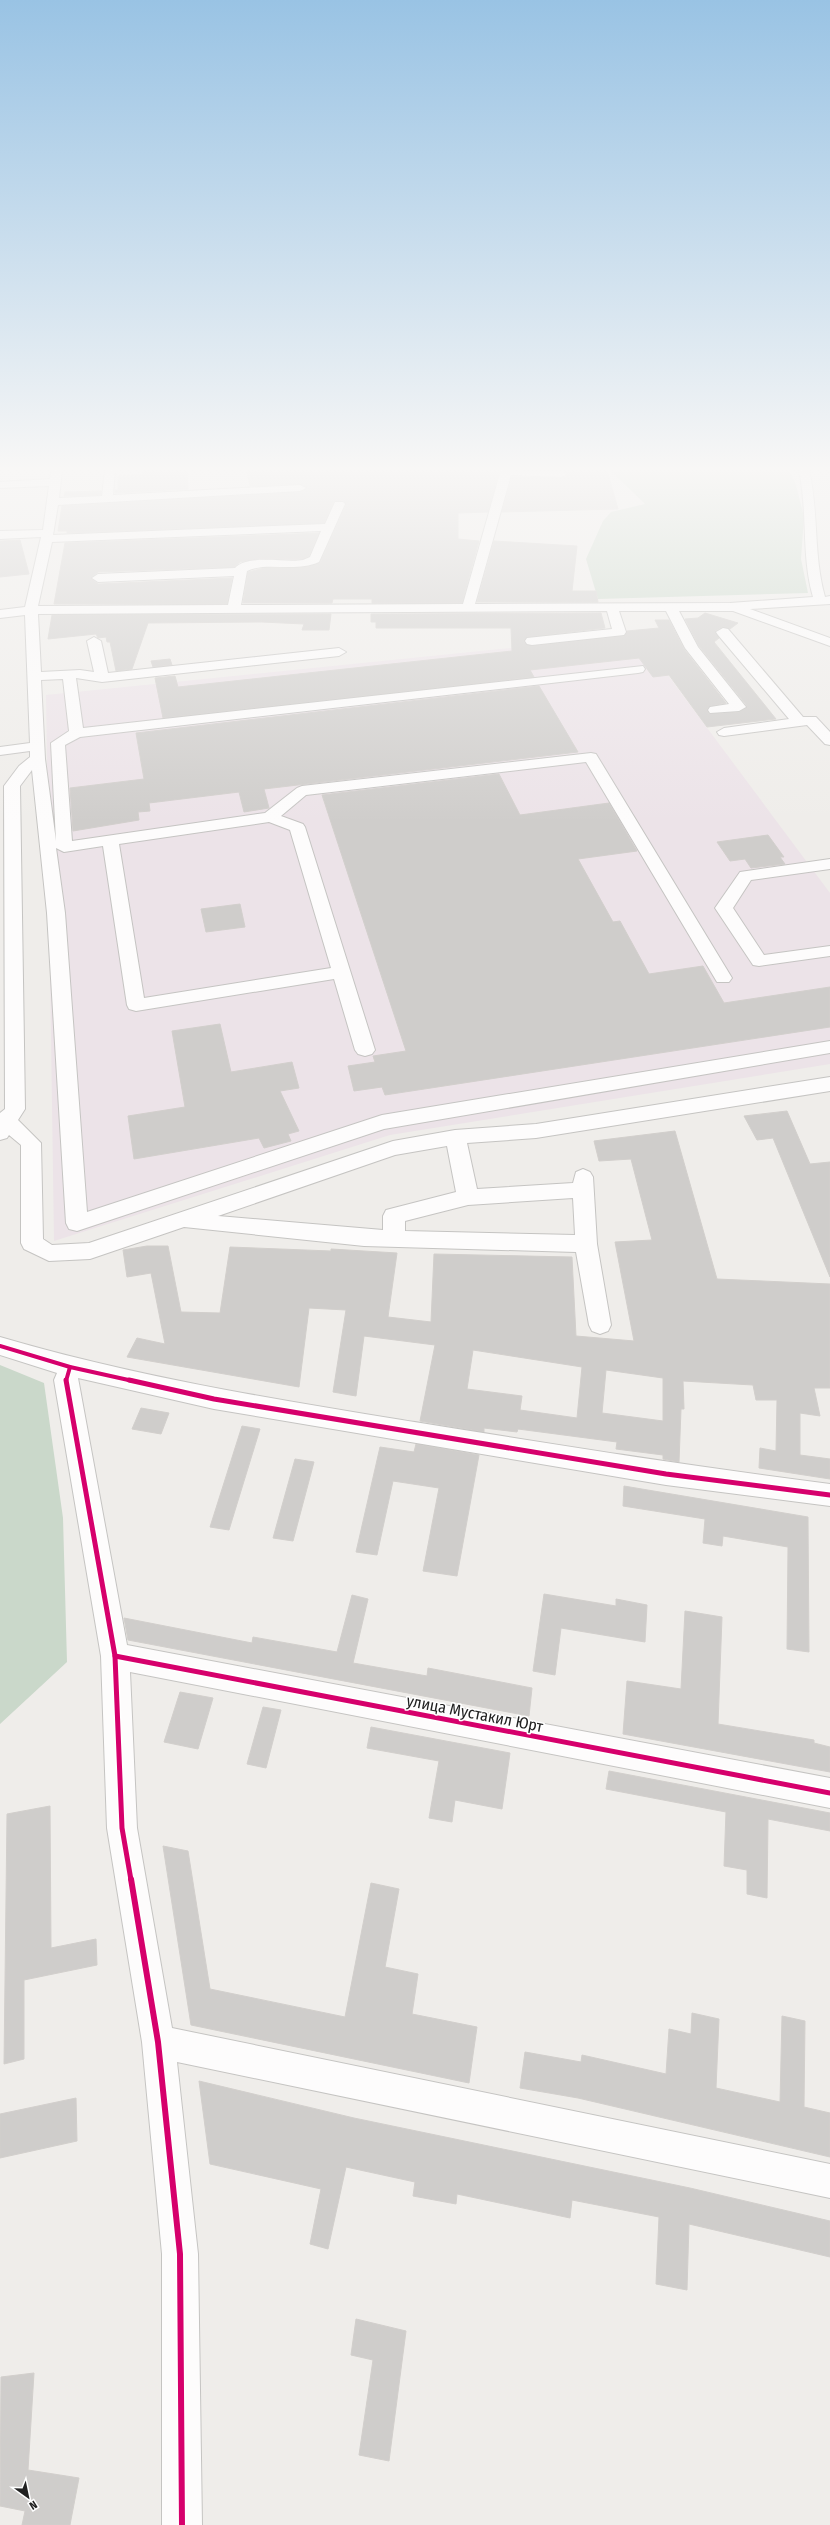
<svg xmlns="http://www.w3.org/2000/svg" width="830" height="2525" viewBox="0 0 830 2525" font-family="'Fira Sans Condensed',sans-serif">
<style>
.industrial{fill:#ece3e8}
.cemetery{fill:#cad8ca}
.building{fill:#cfcdcb;stroke:#d2cfcc;fill-rule:evenodd}
.lines{fill:none;stroke-linecap:round;stroke-linejoin:round}
.minor-casing{stroke:#c5c4c2;stroke-width:2}
.minor{fill:#fdfcfc;fill-rule:evenodd}
.cycleway-far2-casing{stroke:#fff;stroke-width:6}
.cycleway-far1-casing{stroke:#fff;stroke-width:8}
.cycleway-casing{stroke:#fff;stroke-width:9}
.cycleway-far2{stroke:#d6006c;stroke-width:4}
.cycleway-far1{stroke:#d6006c;stroke-width:5}
.cycleway{stroke:#d6006c;stroke-width:6}
.labels{text-anchor:middle;stroke-width:3;stroke-linejoin:round;paint-order:stroke}
.near-street-label{font-size:16px;fill:#212121;stroke:#fff}
</style>
<rect width="100%" height="100%" fill="#efedea"/>
<polygon class="industrial" points="638,635 830,893 830,1064 390,1135 54,1241 46,695"/>
<g class="cemetery">
<polygon points="627,470 789,470 796,485 804,517 801,559 808,593 598,599 586,559 603,521 611,512 645,504 612,472"/>
<polygon points="0,1365 44,1383 63,1518 67,1662 0,1724 0,1733"/>
</g>
<g class="building">
<polygon points="142,470 187,470 188,489 115,493 115,490 118,490 118,476 142,475"/>
<polygon points="265,470 500,470 488,512 458,513 458,539 479,541 462,603 372,603 372,599 333,599 332,603 243,603 248,572 264,568 300,568 320,563 346,505 343,500 334,501 324,523 67,533 67,531 58,531 62,506 300,492 307,489 300,484 250,486 247,471"/>
<polygon points="563,470 607,470 618,509 502,512 512,477 562,478 568,475"/>
<polygon points="101,491 101,495 64,496 65,492"/>
<polygon points="319,533 309,556 303,559 257,559 240,562 234,567 98,572 91,578 98,584 232,578 227,604 54,604 65,543"/>
<polygon points="20,540 29,574 0,577 0,541"/>
<polygon points="494,541 577,546 572,591 596,591 598,602 477,602"/>
<polygon points="601,613 605,628 527,637 524,642 532,646 624,636 627,631 659,628 655,620 669,620 684,649 726,703 710,706 707,709 709,714 739,712 747,706 699,646 685,619 698,618 705,613 738,623 730,629 723,627 715,631 719,638 714,642 776,719 707,727 669,675 653,677 639,658 530,670 534,677 163,718 155,678 175,676 178,687 512,651 511,628 376,628 376,622 371,622 371,614"/>
<polygon points="331,614 329,630 302,630 304,624 262,622 148,623 132,669 116,671 110,642 107,642 106,637 98,638 96,634 48,639 52,615"/>
<polygon points="170,659 172,665 153,667 151,661"/>
<polygon points="539,686 578,752 264,789 269,808 244,812 239,792 149,803 150,811 138,812 139,820 73,831 70,788 144,779 136,733"/>
<polygon points="499,774 520,815 609,803 637,851 578,859 613,922 620,921 649,974 703,966 724,1003 830,987 830,1027 385,1095 382,1087 354,1091 348,1066 375,1062 373,1056 406,1051 322,795"/>
<polygon points="768,835 784,857 780,857 785,864 751,868 745,859 730,861 717,842"/>
<polygon points="240,904 245,927 206,932 201,909"/>
<polygon points="220,1024 231,1072 292,1062 299,1088 280,1091 299,1131 288,1134 291,1141 264,1148 259,1138 134,1159 128,1116 185,1107 172,1031"/>
<polygon points="787,1111 810,1164 830,1162 830,1277 773,1138 757,1140 744,1116"/>
<path d="M675,1131L717,1279L830,1284V1388H814L820,1416L800,1413V1455L830,1459V1479L759,1468L760,1448L776,1451L777,1400H756L753,1385L683,1381L684,1409H681L679,1462L663,1459V1455L616,1449L617,1442L518,1429L517,1432L484,1428V1432L420,1421L435,1345L364,1336L356,1396L333,1392L346,1310L309,1308L299,1387L127,1357L137,1338L165,1344L151,1273L127,1277L123,1250L147,1246H168L181,1312L220,1313L230,1247L331,1251V1249L397,1253L388,1317L431,1322L434,1254L572,1257L576,1336L634,1341L615,1242L652,1240L631,1159L599,1161L594,1141ZM473,1350L582,1367L577,1418L520,1410L522,1396L467,1389ZM606,1370L663,1378V1421L602,1413Z"/>
<polygon points="141,1408 169,1413 161,1434 132,1429"/>
<polygon points="242,1426 260,1429 229,1530 210,1527"/>
<polygon points="416,1444 479,1455 457,1576 423,1571 439,1488 393,1481 377,1555 356,1552 380,1447 414,1452"/>
<polygon points="295,1459 314,1462 293,1541 273,1538"/>
<polygon points="624,1486 808,1517 809,1652 787,1649 788,1547 723,1536 722,1546 703,1543 705,1519 623,1506"/>
<polygon points="544,1594 616,1606 616,1599 647,1605 645,1642 561,1628 555,1675 533,1671"/>
<polygon points="352,1595 368,1599 353,1663 427,1676 428,1668 532,1688 529,1716 128,1640 124,1618 252,1643 253,1637 337,1652"/>
<polygon points="685,1611 722,1617 718,1724 814,1740 814,1743 830,1747 830,1772 623,1734 627,1681 681,1689"/>
<polygon points="180,1692 213,1698 198,1749 164,1742"/>
<polygon points="263,1707 281,1710 266,1768 247,1764"/>
<polygon points="371,1727 510,1753 502,1809 455,1800 452,1822 429,1818 439,1761 367,1748"/>
<polygon points="609,1771 830,1813 830,1831 768,1819 767,1898 747,1894 747,1870 724,1866 726,1812 606,1789"/>
<polygon points="50,1806 51,1948 96,1939 97,1965 24,1980 24,2059 4,2064 7,1814"/>
<polygon points="163,1846 188,1851 210,1989 345,2017 371,1883 399,1889 385,1967 418,1974 412,2014 477,2027 469,2083 191,2025"/>
<polygon points="692,2013 719,2019 716,2088 780,2102 782,2016 805,2021 804,2107 830,2113 830,2157 578,2098 520,2088 525,2052 581,2062 582,2055 666,2074 669,2029 691,2034"/>
<polygon points="199,2081 354,2118 690,2188 830,2221 830,2257 689,2224 687,2290 656,2284 659,2217 572,2200 570,2218 457,2194 456,2204 413,2196 415,2182 346,2167 328,2249 310,2244 321,2189 210,2164"/>
<polygon points="76,2098 77,2141 0,2158 0,2114"/>
<polygon points="356,2319 406,2331 389,2461 359,2455 373,2360 351,2355"/>
<polygon points="34,2373 28,2470 79,2478 70,2525 22,2525 25,2511 0,2506 1,2377"/>
</g>
<g class="lines">
<g class="minor-casing">
<g id="minor">
<path d="M52,470H62L59,498L102,496L105,470H115L113,495L300,485L306,488L300,491L58,505L53,535L325,524L335,502H343L345,504L319,562C294,573 268,561 247,571L241,605L463,604L501,470L562,471L567,474L562,477L511,475L475,604L730,603L813,597C801,556 808,512 799,470H809C819,512 813,555 825,597L830,596V604L750,609L830,638V646L733,611H679L698,647L746,707L739,711L710,713L708,710L710,707L729,704L685,648L666,611H619L626,632L624,635L532,645L527,644L525,641L527,638L612,629L607,611L38,614L41,672L80,670L94,672L87,641L94,637L101,641L108,673L339,648L346,652L339,656L102,682L76,678L83,728L643,666L645,669L643,672L638,673L80,737L65,745L72,841L265,813L297,788L302,786L591,753L596,754L732,978L729,982H717L586,762L306,795L281,816L303,824L305,827L375,1050L372,1054L365,1056L358,1054L355,1050L334,979L136,1011L129,1009L127,1005L103,846L64,852L56,848L65,913L87,1212L382,1115L830,1041V1053L384,1129L77,1231L69,1229L66,1223L47,913L32,770L20,786L25,1109L18,1120L41,1143L43,1239L52,1245L89,1243L393,1141L455,1130L536,1124L830,1077V1091L536,1138L467,1143L477,1189L573,1183L576,1172L583,1169L590,1172L593,1177L597,1244L611,1325L608,1331L600,1334L592,1331L589,1325L576,1252L364,1246L184,1227L90,1259L49,1261L24,1249L21,1243V1145L9,1135L7,1138L0,1140V1113L5,1109L4,786L19,766L30,757V751L0,755V747L30,743L25,615L0,618V610L25,607L41,537L0,539V531L43,530L49,486L0,488V482L50,479ZM321,531L310,557L303,560C285,563 248,554 235,568L98,574L92,578L98,582L234,576L228,605L38,606L52,542ZM63,679L69,731L51,743L56,841L45,759L41,680ZM269,822L290,830L331,968L144,998L119,844ZM447,1146L456,1192L386,1210L383,1216V1230L218,1216L395,1155ZM573,1198L575,1235L405,1231V1221L468,1205Z"/>
<polygon points="723,628 728,629 803,717 816,717 830,732 830,745 825,744 807,725 724,736 719,735 717,732 724,728 789,719 718,635 716,632"/>
<polygon points="830,859 830,869 751,880 733,908 764,955 830,946 830,956 759,966 753,965 715,908 740,872"/>
<path d="M0,1337C132,1376 267,1398 402,1420C545,1443 687,1466 830,1484V1506L666,1485L214,1409L78,1378L127,1645L830,1778V1808L130,1672L137,1828L172,2028L830,2164V2198L177,2062L198,2254L202,2525H162V2254L142,2042L107,1828L101,1656L54,1380L57,1373L0,1355Z"/>
</g>
</g>
<use href="#minor" class="minor"/>
<g class="cycleway-far2-casing">
<g id="cycleway-far2">
<polyline points="0,1346 70,1367 133,1381"/>
<polyline points="66,1381 70,1367"/>
</g>
</g>
<g class="cycleway-far1-casing">
<g id="cycleway-far1">
<polyline points="66,1380 115,1656 122,1828 131,1880"/>
<polyline points="129,1380 214,1399 666,1474 830,1495"/>
<polyline points="115,1656 830,1793"/>
</g>
</g>
<g class="cycleway-casing">
<polyline id="cycleway" points="131,1879 158,2042 180,2254 182,2525"/>
</g>
<use href="#cycleway-far2" class="cycleway-far2"/>
<use href="#cycleway-far1" class="cycleway-far1"/>
<use href="#cycleway" class="cycleway"/>
</g>
<linearGradient id="sky" x2="0" y2="1"><stop stop-color="#99c3e4"/><stop offset="0.57" stop-color="#f8f7f6"/><stop offset="1" stop-color="#f8f7f6" stop-opacity="0"/></linearGradient>
<rect width="830" height="823" fill="url(#sky)"/>
<g class="labels">
<g class="near-street-label">
<text transform="translate(475 1713) rotate(11)" y="6">улица Мустакил Юрт</text>
</g>
</g>
<g transform="translate(28 2497) rotate(147)" stroke="#ffffff" stroke-width="3" paint-order="stroke">
<path d="M0-3L7 15L0 10L-7 15Z" fill="#212121"/>
<text y="-6" font-size="11" font-weight="bold" text-anchor="middle" fill="#212121">N</text>
</g>
</svg>
